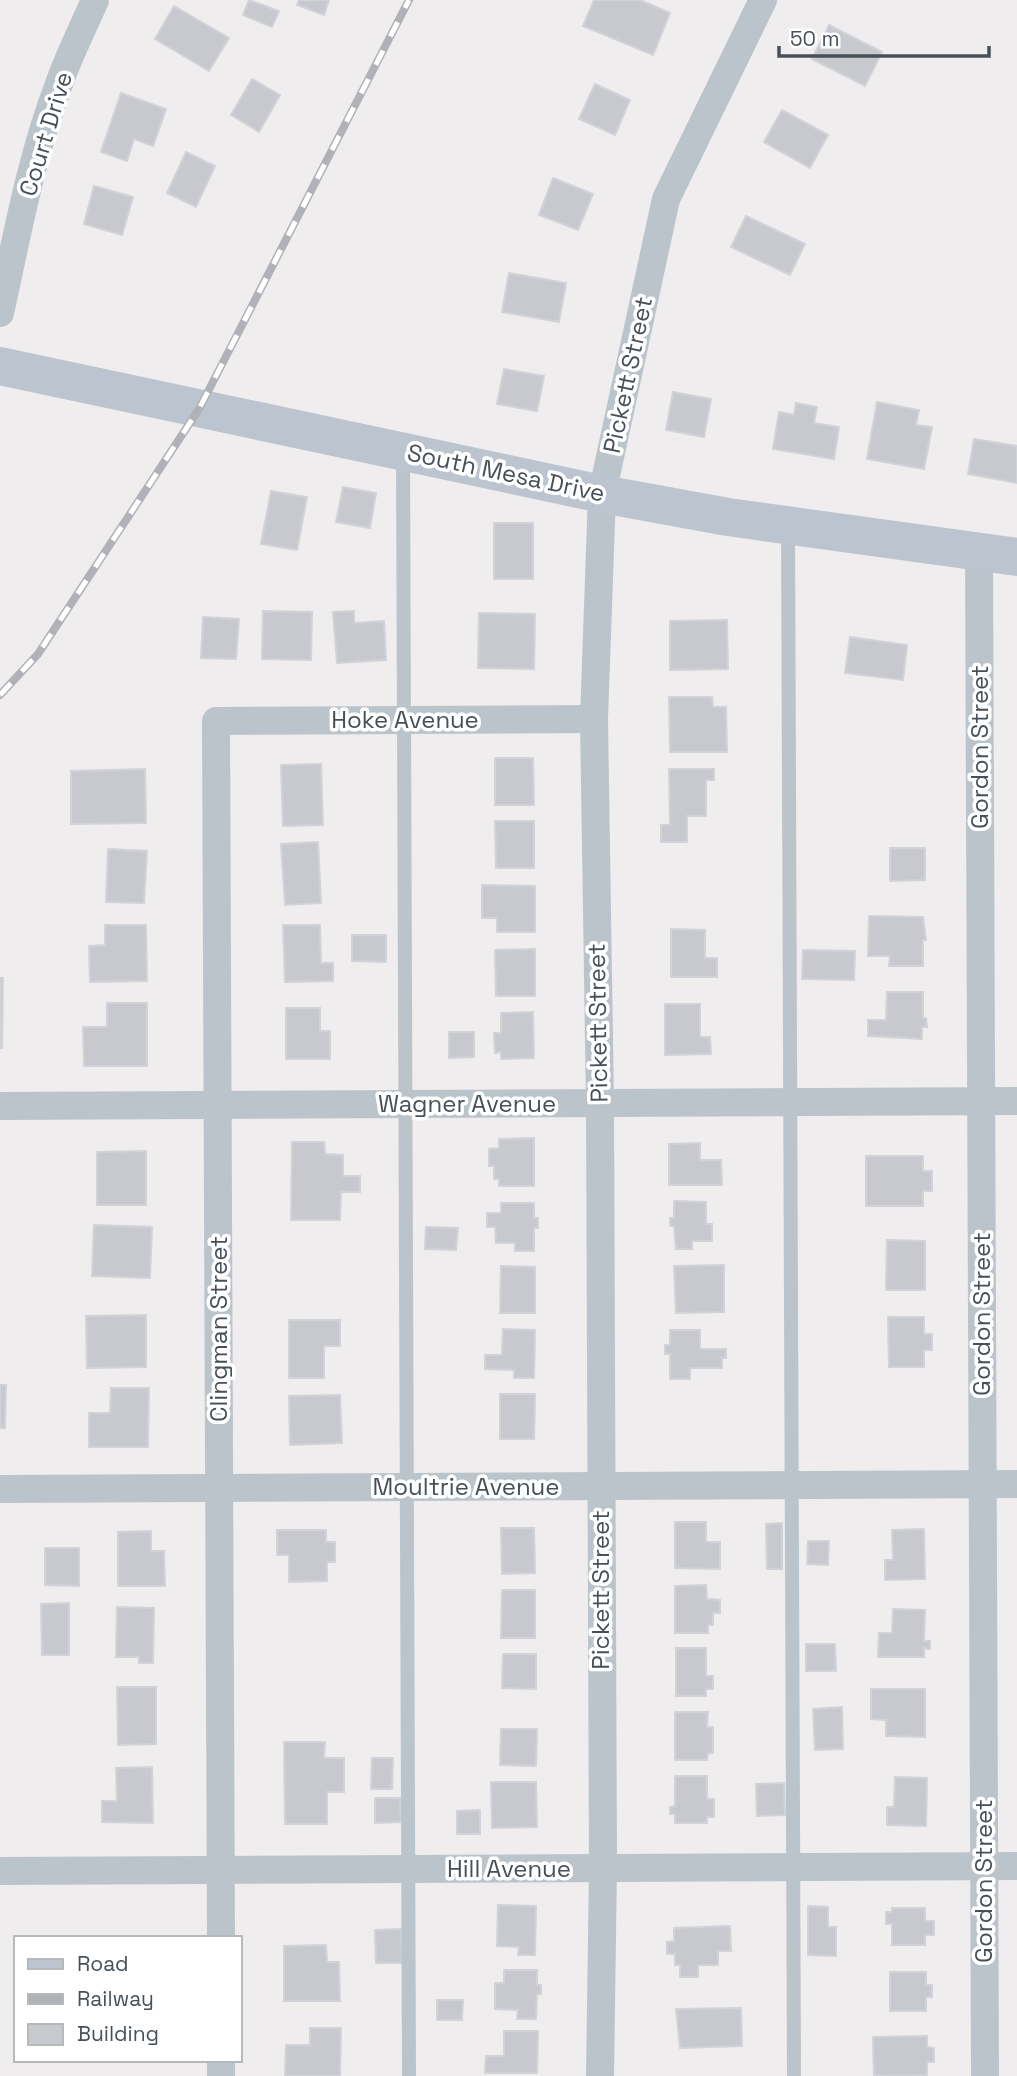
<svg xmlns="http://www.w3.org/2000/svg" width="1017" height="2076" viewBox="0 0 1017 2076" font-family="'Space Grotesk',sans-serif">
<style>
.building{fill:#c7c9cf;stroke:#d1d3d8;stroke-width:2}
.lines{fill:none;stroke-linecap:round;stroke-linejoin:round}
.service{stroke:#bcc4cb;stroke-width:14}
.minor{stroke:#bcc4cb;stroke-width:28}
.secondary{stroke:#bcc5cf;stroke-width:38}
.rail-casing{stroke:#b0b2b7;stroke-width:8}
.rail{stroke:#fff;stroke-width:5;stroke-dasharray:16;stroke-linecap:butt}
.labels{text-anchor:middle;stroke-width:7;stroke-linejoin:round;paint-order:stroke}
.street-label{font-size:24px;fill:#475058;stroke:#fff}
</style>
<rect width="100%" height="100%" fill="#efeded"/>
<g class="building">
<polygon points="249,0 279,11 272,27 243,15"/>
<polygon points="299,0 329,0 324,15 297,5"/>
<polygon points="594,0 640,0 670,13 653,55 583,26"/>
<polygon points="174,6 229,38 209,71 155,39"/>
<polygon points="829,25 882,52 865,86 812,59"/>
<polygon points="252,79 280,95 259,132 231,115"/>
<polygon points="595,84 630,100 615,135 579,119"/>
<polygon points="121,93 166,109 153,146 134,139 127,161 101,152"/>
<polygon points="782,110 828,135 810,168 764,142"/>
<polygon points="186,152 215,166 196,207 167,193"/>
<polygon points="553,178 593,194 578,230 539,215"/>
<polygon points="94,186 133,197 122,235 84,224"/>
<polygon points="746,216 805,244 790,275 731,247"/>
<polygon points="509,273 566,283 559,322 502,312"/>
<polygon points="504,369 544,376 537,411 497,404"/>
<polygon points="673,392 711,399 704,437 666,430"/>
<polygon points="877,402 919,410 916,425 932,427 924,469 867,459"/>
<polygon points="796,403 817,407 814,423 839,427 834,459 773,449 779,412 794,415"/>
<polygon points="974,439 1017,446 1017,483 968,474"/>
<polygon points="343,487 376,493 370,528 336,522"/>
<polygon points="271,491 307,497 297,550 261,544"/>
<rect x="494" y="523" width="39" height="56"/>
<polygon points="263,611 312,612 311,660 262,659"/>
<polygon points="354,611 354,623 384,621 386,660 337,663 333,612"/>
<polygon points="479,613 535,614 534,669 478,668"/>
<polygon points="203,617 239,619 236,659 201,658"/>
<polygon points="727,620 728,669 670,670 670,621"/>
<polygon points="850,637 907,645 903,680 845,673"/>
<polygon points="669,697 712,697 713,707 726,707 727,752 670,752"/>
<polygon points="495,758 533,758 534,805 495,805"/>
<polygon points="321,764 323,825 283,826 281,765"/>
<polygon points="145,769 146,823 71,824 71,771"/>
<polygon points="669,769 714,769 714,780 706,780 706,816 687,816 687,842 661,842 661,825 670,825"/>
<polygon points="495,821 534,821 534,868 496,868"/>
<polygon points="318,842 321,903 285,905 281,844"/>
<polygon points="890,848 925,848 925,880 890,881"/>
<polygon points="108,849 147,851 144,903 106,902"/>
<polygon points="482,885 535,886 535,932 497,932 497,918 482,918"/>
<polygon points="869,916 923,917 926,940 923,940 923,966 889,966 890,956 868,956"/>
<polygon points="105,925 146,925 147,981 90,982 89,946 105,945"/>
<polygon points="283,925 320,925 321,963 333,963 333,981 285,982"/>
<polygon points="671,929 705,930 705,958 717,958 717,977 671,977"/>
<polygon points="352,935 386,935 386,962 352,961"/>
<polygon points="535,949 535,996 496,996 495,950"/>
<polygon points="803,950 855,951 854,980 802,979"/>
<polygon points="0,978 3,978 2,1048 0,1048"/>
<polygon points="887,992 923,992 923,1018 926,1018 927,1027 922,1027 922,1039 868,1036 868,1020 886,1020"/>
<polygon points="107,1003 147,1003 147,1066 84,1066 83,1027 107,1027"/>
<polygon points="665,1004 700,1004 700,1037 710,1037 711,1054 665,1055"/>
<polygon points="286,1008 320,1008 320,1031 330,1031 330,1059 286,1059"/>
<polygon points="533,1012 534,1058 501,1059 501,1052 495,1053 494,1033 501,1033 501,1013"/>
<polygon points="449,1032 474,1032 474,1057 449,1058"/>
<polygon points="534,1138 534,1186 499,1186 499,1179 494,1179 494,1166 489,1166 489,1149 499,1148 499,1139"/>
<polygon points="292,1142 324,1142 325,1154 343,1155 343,1176 360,1176 360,1192 341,1192 340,1220 291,1220"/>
<polygon points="700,1143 700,1160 721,1160 722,1185 669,1185 669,1144"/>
<polygon points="146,1151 146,1205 97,1205 97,1152"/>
<polygon points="866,1156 923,1156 923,1171 932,1171 932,1191 923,1191 923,1206 866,1206"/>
<polygon points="674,1201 706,1202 706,1224 712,1224 712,1241 692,1241 692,1249 676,1249 674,1226 670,1226 670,1218 674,1218"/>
<polygon points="501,1203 534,1203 534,1218 538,1218 538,1228 534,1228 534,1251 515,1251 515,1243 496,1243 495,1227 487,1227 487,1213 501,1213"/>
<polygon points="94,1225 152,1227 150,1278 92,1276"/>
<polygon points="426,1227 458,1228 456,1250 425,1249"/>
<polygon points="887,1240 925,1241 925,1290 886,1290"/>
<polygon points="724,1265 724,1312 676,1313 674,1266"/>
<polygon points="501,1266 535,1267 535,1313 500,1313"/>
<polygon points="146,1315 146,1367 87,1368 86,1316"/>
<polygon points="888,1317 924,1317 924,1334 932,1334 932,1350 924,1350 924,1367 889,1367"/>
<polygon points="289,1320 340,1320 340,1346 324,1346 324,1378 289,1378"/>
<polygon points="503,1329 535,1330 534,1378 514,1378 514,1370 485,1369 485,1355 502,1355"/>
<polygon points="670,1330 700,1330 700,1349 726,1349 726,1358 722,1358 722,1368 690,1368 690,1379 670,1379 670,1354 665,1354 665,1345 670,1345"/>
<polygon points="0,1385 6,1385 5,1428 0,1428"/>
<polygon points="111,1388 149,1388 148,1447 89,1447 89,1413 110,1413"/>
<polygon points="500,1394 535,1394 534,1439 500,1439"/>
<polygon points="340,1395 342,1443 290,1445 289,1396"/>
<polygon points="675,1522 706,1522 706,1542 720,1542 720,1569 675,1568"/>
<polygon points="782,1523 782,1569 767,1569 766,1524"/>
<polygon points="501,1528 534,1528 535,1573 502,1574"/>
<polygon points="924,1529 925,1579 885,1580 885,1560 893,1560 892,1530"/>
<polygon points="277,1530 326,1530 326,1542 335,1542 335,1562 327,1562 327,1581 289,1582 289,1555 277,1555"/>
<polygon points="151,1531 151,1551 164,1551 165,1586 118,1586 118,1532"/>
<polygon points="808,1541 829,1541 828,1565 807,1564"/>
<polygon points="45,1548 79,1548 79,1586 45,1585"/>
<polygon points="706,1585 707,1599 720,1600 720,1613 713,1613 713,1625 708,1625 708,1633 675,1633 675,1586"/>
<polygon points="502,1590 535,1590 535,1638 501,1638"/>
<polygon points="69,1603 69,1655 42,1655 41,1604"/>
<polygon points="117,1607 154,1608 153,1663 139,1663 139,1657 116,1657"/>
<polygon points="893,1609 925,1610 924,1641 930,1641 930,1649 924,1648 924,1657 878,1657 879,1633 892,1633"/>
<polygon points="806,1644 835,1644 836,1671 806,1671"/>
<polygon points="676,1648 706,1648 706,1676 713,1676 713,1689 706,1689 706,1696 676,1696"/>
<polygon points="503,1654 536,1654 536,1689 502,1688"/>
<polygon points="117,1687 156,1687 156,1744 118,1745"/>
<polygon points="871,1689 925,1689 925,1737 886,1736 886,1720 871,1719"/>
<polygon points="842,1707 843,1749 815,1750 813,1709"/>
<polygon points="675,1712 708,1712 707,1727 713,1727 713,1753 708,1753 707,1760 675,1760"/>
<polygon points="501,1729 537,1729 536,1766 500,1765"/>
<polygon points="284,1742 325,1742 324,1758 344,1758 344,1792 327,1792 327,1824 285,1824"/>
<polygon points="372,1758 393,1758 392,1789 371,1789"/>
<polygon points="152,1767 153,1823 102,1822 102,1801 117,1801 116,1768"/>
<polygon points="675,1776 707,1776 707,1799 714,1799 714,1817 707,1817 707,1823 675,1823 675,1814 670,1814 670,1807 675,1806"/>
<polygon points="895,1777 927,1778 926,1826 887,1825 887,1807 894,1807"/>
<polygon points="491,1782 536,1782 537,1827 492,1828"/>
<polygon points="784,1783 785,1815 757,1816 756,1784"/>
<polygon points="375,1798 400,1798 401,1822 375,1823"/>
<polygon points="480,1810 480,1834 457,1834 457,1811"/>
<polygon points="498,1905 536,1906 535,1955 518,1955 519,1947 497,1946"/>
<polygon points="808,1906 828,1907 828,1927 836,1927 836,1956 808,1955"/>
<polygon points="892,1908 925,1908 925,1921 934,1921 934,1935 925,1935 925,1945 892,1945 892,1924 886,1924 886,1912 892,1912"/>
<polygon points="730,1926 731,1951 718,1951 718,1965 698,1965 698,1977 680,1977 680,1965 675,1965 675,1954 667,1954 667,1942 674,1941 674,1928"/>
<polygon points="401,1929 402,1963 376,1963 375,1930"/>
<polygon points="326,1945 327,1962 339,1962 340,2001 284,2001 284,1946"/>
<polygon points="504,1970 537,1970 537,1985 541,1985 541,1994 537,1994 536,2019 517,2019 518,2010 495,2009 495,1983 504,1983"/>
<polygon points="890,1972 926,1972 926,1985 932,1985 932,1997 926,1997 926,2011 890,2011"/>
<polygon points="437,2000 463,2000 462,2020 437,2020"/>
<polygon points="741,2008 742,2046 680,2048 676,2009"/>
<polygon points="310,2028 341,2028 340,2076 285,2076 286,2045 310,2045"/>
<polygon points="504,2031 538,2031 537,2073 485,2073 486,2056 504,2056"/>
<polygon points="927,2036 927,2047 934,2048 934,2062 927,2062 927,2075 874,2076 873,2037"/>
</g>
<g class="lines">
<g class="service">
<polyline points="403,453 409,2076"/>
<polyline points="788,528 794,2076"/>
</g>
<g class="minor">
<path d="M0,313C17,236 31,157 59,84C69,55 83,28 95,0"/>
<polyline points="979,552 985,2076"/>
<polyline points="0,1106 1017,1101"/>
<polyline points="0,1489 1017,1484"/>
<polyline points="0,1871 1017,1866"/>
<polyline points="221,1938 216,721 594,719"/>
<polyline points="221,2060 221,2076"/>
<polyline points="600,2076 603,1868 600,1104 594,719 602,494 666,199 763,0"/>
</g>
<polyline class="secondary" points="0,366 602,494 728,517 1017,557"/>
<g class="rail-casing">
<polyline id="rail" points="0,695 38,654 199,409 409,0"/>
</g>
<use href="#rail" class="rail"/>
</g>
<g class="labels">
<g class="street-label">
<text transform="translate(46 134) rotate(-73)" y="8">Court Drive</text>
<text transform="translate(628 375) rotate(-78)" y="8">Pickett Street</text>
<text transform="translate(506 473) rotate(12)" y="8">South Mesa Drive</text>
<text x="405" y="728">Hoke Avenue</text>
<text transform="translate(980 747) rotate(-90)" y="8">Gordon Street</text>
<text transform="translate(598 1023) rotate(-91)" y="8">Pickett Street</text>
<text x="467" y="1112">Wagner Avenue</text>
<text transform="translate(982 1314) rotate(-90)" y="8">Gordon Street</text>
<text transform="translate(219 1329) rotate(-90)" y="8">Clingman Street</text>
<text x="466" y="1495">Moultrie Avenue</text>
<text transform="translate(601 1590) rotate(-90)" y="8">Pickett Street</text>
<text x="509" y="1877">Hill Avenue</text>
<text transform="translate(984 1881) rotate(-90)" y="8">Gordon Street</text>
</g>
</g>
<rect x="14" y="1936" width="228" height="126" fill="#ffffff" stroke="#b5b9bc" stroke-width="2"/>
<rect x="28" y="1959" width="35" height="10" fill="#bcc5cf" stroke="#b5b9bc" stroke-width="2"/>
<text x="77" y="1971" font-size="21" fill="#475058">Road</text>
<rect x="28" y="1994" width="35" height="10" fill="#b0b2b7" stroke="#b5b9bc" stroke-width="2"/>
<text x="77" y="2006" font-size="21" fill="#475058">Railway</text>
<rect x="28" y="2024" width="35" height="21" fill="#c7c9cf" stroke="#b5b9bc" stroke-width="2"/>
<text x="77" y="2041" font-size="21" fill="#475058">Building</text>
<path d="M779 46v10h210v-10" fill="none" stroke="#475058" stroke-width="3.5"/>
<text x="790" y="46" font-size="21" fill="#475058" stroke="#ffffff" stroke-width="5" paint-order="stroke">50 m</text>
</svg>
